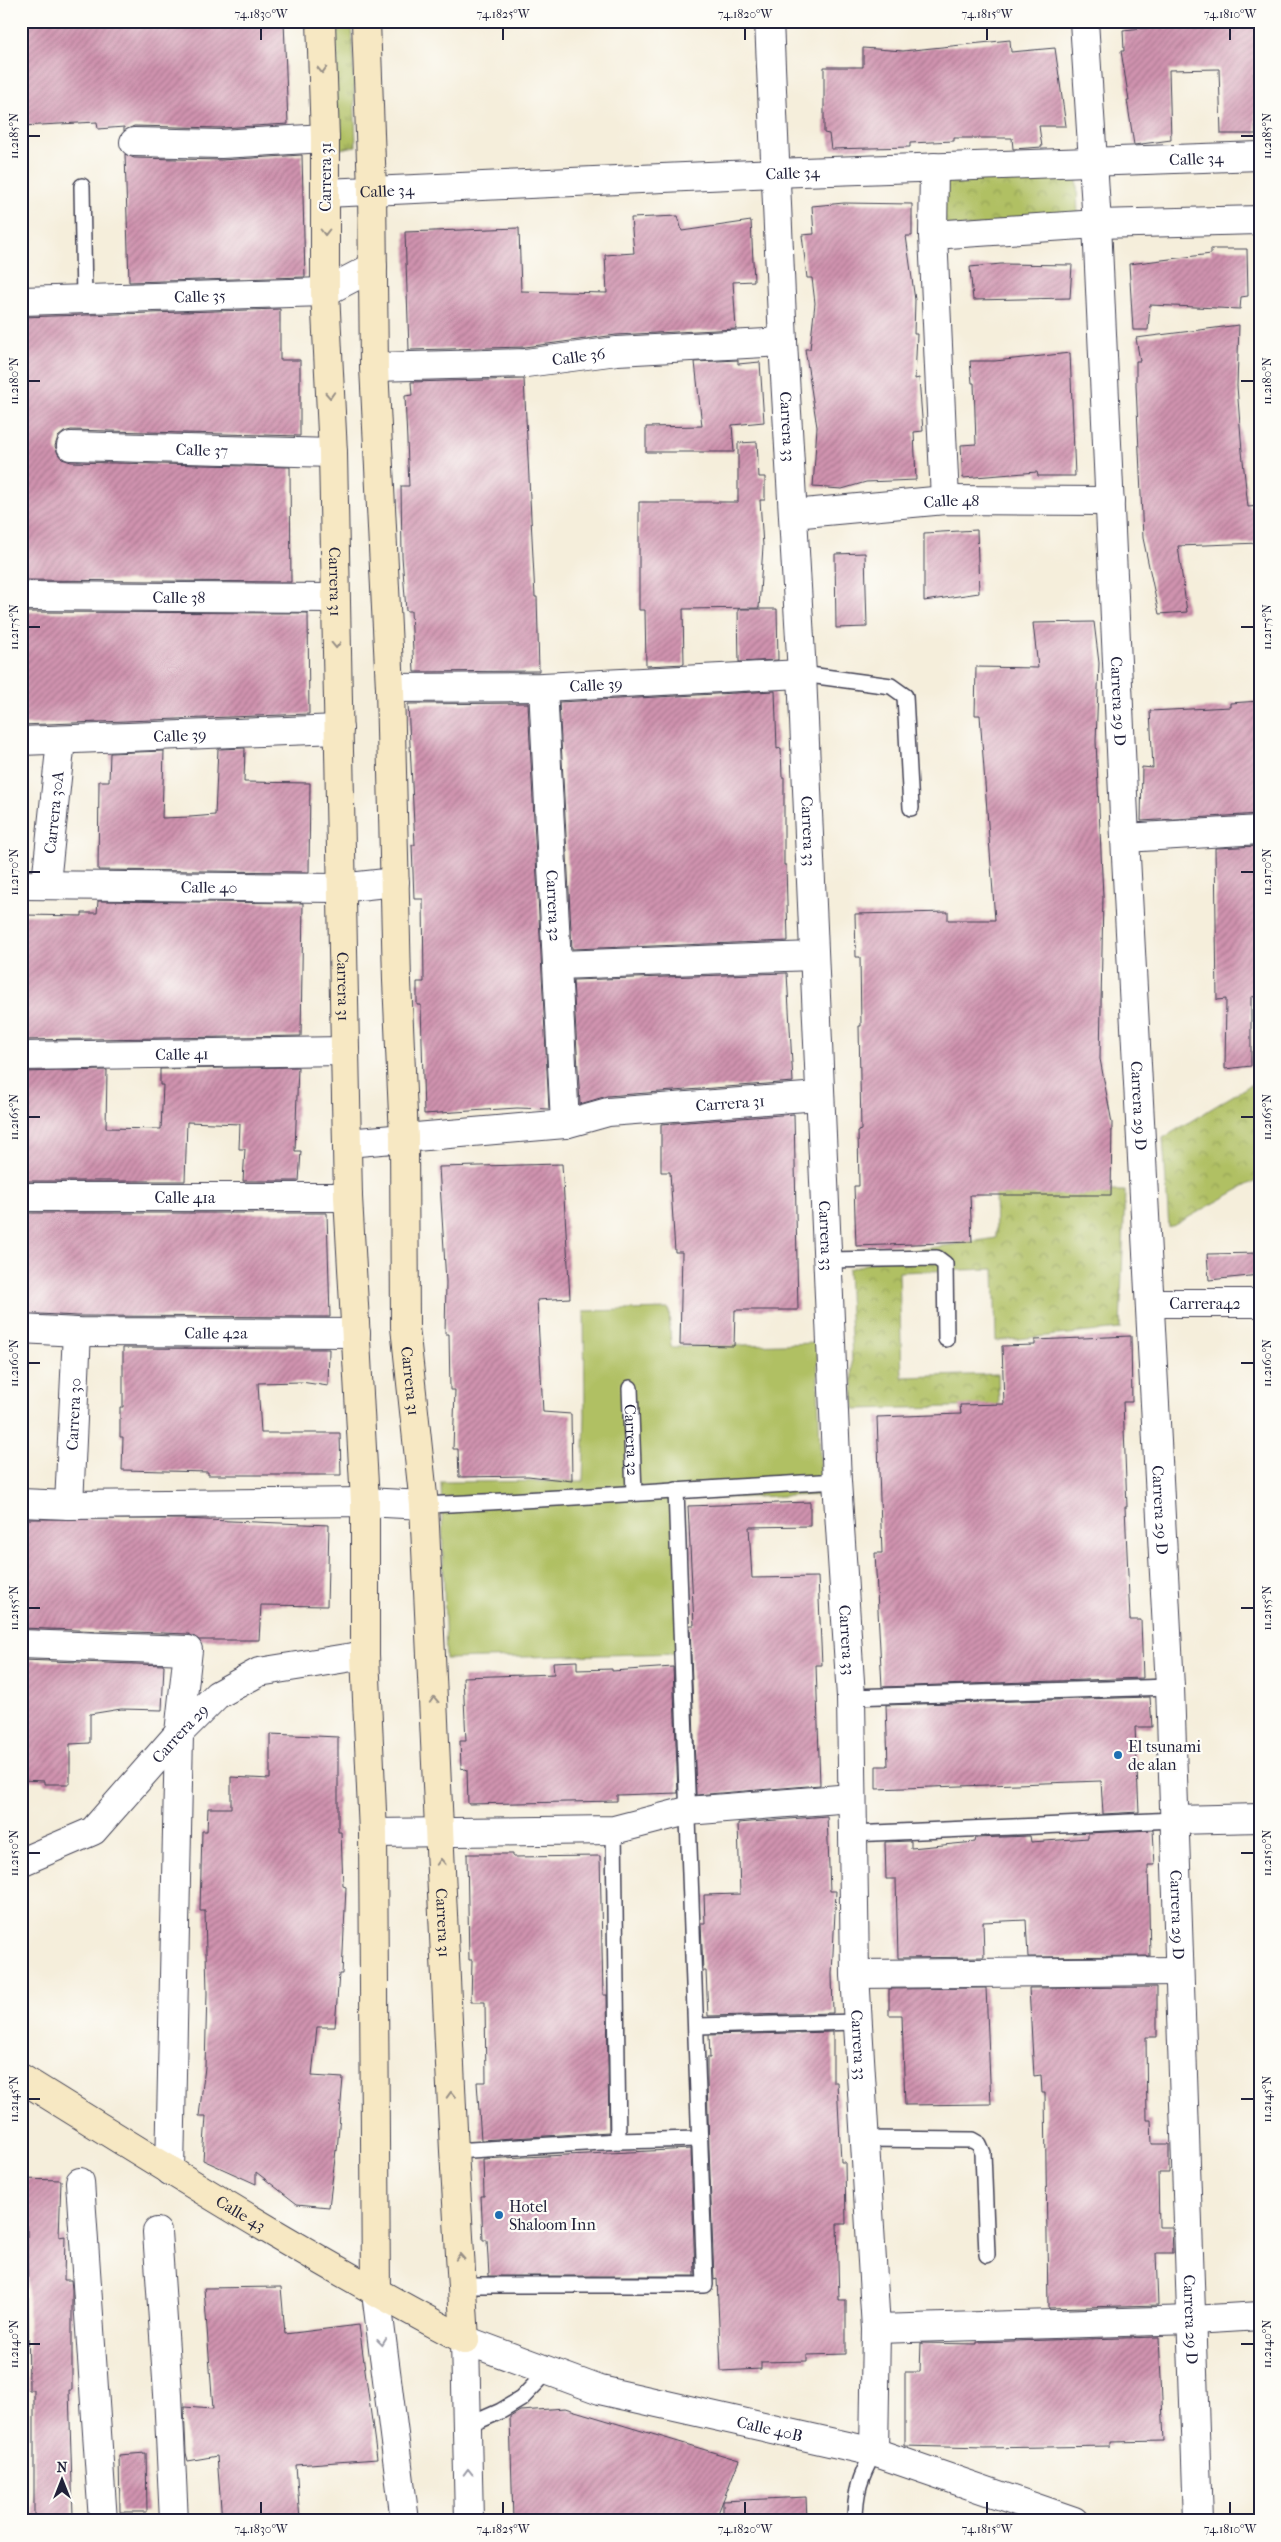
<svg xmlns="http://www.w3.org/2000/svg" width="1281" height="2542" viewBox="0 0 1281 2542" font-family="'IM FELL French Canon',serif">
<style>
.grass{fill:url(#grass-tufts);stroke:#69714f}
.park{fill:url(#park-crowns);stroke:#69714f}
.garden{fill:#b0c063;stroke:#69714f}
.building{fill:url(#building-hatch)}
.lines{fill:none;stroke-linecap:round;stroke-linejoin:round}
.lane-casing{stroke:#424153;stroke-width:18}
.street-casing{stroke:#424153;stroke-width:30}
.secondary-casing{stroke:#424153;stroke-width:30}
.lane{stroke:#fff;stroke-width:15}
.street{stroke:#fff;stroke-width:28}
.secondary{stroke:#f7e8c3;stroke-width:28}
.oneway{stroke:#978f86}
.oneway2{stroke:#9c9ca7}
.ticks{fill:none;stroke:#22223b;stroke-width:2}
.poi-dot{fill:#1f6fb2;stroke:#fdfcf7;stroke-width:2}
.labels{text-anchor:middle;stroke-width:4.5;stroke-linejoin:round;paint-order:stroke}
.street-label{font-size:16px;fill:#22223b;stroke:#fdfcf7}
.poi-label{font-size:16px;fill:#22223b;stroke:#fdfcf7;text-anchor:start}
.neatline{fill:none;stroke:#22223b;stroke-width:2}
.ticks-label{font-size:12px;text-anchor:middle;fill:#22223b}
</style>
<defs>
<pattern id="grass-tufts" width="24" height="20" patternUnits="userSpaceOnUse" patternTransform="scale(1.25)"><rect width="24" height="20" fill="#b0c063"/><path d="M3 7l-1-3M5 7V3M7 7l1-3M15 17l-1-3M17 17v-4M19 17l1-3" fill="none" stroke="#8f9c53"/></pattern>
<pattern id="park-crowns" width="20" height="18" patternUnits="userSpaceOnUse" patternTransform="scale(1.25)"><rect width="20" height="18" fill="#b0c063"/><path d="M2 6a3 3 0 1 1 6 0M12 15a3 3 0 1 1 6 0" fill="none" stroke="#8f9c53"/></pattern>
<pattern id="building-hatch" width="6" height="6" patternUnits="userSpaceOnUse" patternTransform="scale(1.25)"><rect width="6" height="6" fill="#d093af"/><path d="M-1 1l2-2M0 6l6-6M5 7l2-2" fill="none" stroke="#a87890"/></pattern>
</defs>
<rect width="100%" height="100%" fill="#fdfcf7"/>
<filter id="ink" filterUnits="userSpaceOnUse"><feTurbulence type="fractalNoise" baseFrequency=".02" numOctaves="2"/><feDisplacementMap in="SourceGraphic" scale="10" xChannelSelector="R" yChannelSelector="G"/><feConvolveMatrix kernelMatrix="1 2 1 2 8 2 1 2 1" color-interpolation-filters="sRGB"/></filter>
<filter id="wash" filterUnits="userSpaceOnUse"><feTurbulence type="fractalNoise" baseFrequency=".0096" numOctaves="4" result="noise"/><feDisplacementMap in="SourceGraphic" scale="20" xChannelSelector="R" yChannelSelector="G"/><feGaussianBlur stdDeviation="1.12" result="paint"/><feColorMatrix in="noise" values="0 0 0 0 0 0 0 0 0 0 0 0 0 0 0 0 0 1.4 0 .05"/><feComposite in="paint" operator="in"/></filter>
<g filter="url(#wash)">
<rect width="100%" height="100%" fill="#f5eedb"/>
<polygon class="grass" points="330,21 352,21 356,146 335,150"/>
<g class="park">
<polygon points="1077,175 1078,223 941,227 942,179"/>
<polygon points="1260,1079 1260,1178 1169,1228 1163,1138"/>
<polygon points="995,1191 1125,1191 1120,1329 996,1341 994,1269 899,1272 902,1377 998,1374 999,1406 854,1409 848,1269 916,1250 996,1238"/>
</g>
<polygon class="garden" points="669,1309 671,1347 817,1343 821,1495 679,1499 683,1653 446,1659 441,1482 583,1481 585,1416 584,1311"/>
<g id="blocks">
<g class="building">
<polygon points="21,21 284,21 288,124 221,128 134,126 124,131 124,127 98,129 97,122 22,126"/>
<polygon points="1164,26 1164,28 1260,27 1260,73 1254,73 1256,134 1221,134 1219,69 1169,70 1171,140 1134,145 1127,100 1129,100 1121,51 1124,51 1123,30"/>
<polygon points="1010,40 1011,52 1055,48 1066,126 1039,126 1042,147 1013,149 1012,138 954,138 954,141 910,143 910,147 831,149 829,134 824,133 824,67 863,67 863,48 903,51"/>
<polygon points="125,154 134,158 221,160 302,155 305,277 129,282"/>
<polygon points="844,203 912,204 912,236 906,236 915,300 914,334 917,334 915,379 919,378 923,431 914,432 916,480 866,482 842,489 813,487 817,427 805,349 810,349 815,303 812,278 807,278 802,235 814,234 812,206"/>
<polygon points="678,216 682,231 751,221 754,281 733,282 736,329 616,335 525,347 409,350 405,232 519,228 521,291 607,293 605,255 634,253 631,218"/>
<polygon points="1211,249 1247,249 1248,296 1241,297 1240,309 1150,305 1148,330 1133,330 1129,264 1211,254"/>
<polygon points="1001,264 1072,265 1070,298 973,300 970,267"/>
<polygon points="280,309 280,360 300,360 300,436 71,430 64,432 58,437 55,446 58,454 62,459 71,462 290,467 291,582 21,580 21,317"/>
<polygon points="1239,325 1237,386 1242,451 1248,507 1260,506 1260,543 1178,546 1187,612 1159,614 1143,538 1136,386 1136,361 1140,361 1136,338"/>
<polygon points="1070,353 1075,476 1038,476 1037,472 963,478 961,445 976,444 974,383 972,383 970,361 995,361"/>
<polygon points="738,360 738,364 760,362 764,422 732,425 734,452 646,452 646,427 702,426 695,362"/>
<polygon points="524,379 535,597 537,597 539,671 414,672 411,611 406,611 402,556 401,486 409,486 405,396 412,395 411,382"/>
<polygon points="757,442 759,477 765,477 765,500 760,500 763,546 759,608 683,609 684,664 646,666 645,610 639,610 639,502 738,502 738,443"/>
<polygon points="977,530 979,593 924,601 924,533"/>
<polygon points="865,553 867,627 836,628 835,554"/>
<polygon points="738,609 777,609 778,660 739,662"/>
<polygon points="21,612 308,613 309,714 21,725"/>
<polygon points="1094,622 1099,663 1096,741 1103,897 1100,1059 1112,1123 1111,1195 970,1195 972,1242 856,1246 854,1186 859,1186 858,1131 861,1130 859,1026 861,1026 860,957 856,957 855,914 948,912 948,920 995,920 980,715 975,715 976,667 1038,668 1033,623"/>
<polygon points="775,691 777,749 781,748 782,777 784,777 784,865 786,865 788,941 572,949 559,702"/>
<polygon points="1260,701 1260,814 1141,821 1142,767 1153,768 1150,711 1230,707 1230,703"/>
<polygon points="528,703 549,1109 517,1108 424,1114 421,1005 417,1005 417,982 424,982 423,899 414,899 412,845 415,845 408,704"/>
<polygon points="245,748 244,782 310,783 309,872 98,870 99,781 109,781 110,753 164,751 162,818 190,817 215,815 218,749"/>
<polygon points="1260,846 1260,996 1251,997 1251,1066 1225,1069 1226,999 1217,1000 1215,848"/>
<polygon points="98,901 303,903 301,1036 21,1040 25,915 82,916 82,913 97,913"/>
<polygon points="787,973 793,1082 607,1096 580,1104 573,980"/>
<polygon points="298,1067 295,1151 301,1151 299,1181 243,1181 245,1149 239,1149 240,1124 187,1122 185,1181 21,1181 23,1072 107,1070 106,1128 161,1129 163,1085 160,1085 160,1069"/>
<polygon points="794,1114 798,1310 735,1310 734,1346 680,1345 682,1252 675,1252 670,1172 661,1172 661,1124"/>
<polygon points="562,1164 570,1298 537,1300 543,1412 571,1414 572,1481 528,1476 459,1477 458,1449 453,1449 455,1390 450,1390 449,1334 445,1334 446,1282 439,1167"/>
<polygon points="24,1213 327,1213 330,1317 77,1316 21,1313 21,1237"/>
<polygon points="1260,1253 1260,1275 1209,1280 1207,1254"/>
<polygon points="1131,1336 1132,1402 1123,1402 1127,1507 1125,1507 1130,1620 1141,1620 1143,1678 882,1687 875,1553 882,1553 877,1417 961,1414 960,1405 1004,1404 1002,1346 1035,1345 1035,1340"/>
<polygon points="123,1348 329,1349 328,1386 301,1382 258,1383 261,1433 340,1433 341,1475 208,1475 208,1472 122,1470 123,1437 120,1437 120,1407 123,1407"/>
<polygon points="810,1502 810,1526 749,1527 752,1578 818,1577 822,1665 816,1665 820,1785 696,1795 690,1625 694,1625 688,1506"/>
<polygon points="21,1519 182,1519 329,1525 327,1606 261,1605 259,1640 199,1640 189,1634 21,1628"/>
<polygon points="21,1660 164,1665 162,1710 121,1709 90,1714 90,1743 70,1744 70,1784 44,1784 44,1781 21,1780"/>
<polygon points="577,1661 577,1670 612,1669 612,1671 673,1667 678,1793 617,1795 617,1801 468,1804 467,1770 461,1768 460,1741 466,1741 463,1677 554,1674 553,1662"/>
<polygon points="1150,1697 1152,1727 1135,1727 1139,1812 1103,1814 1101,1781 876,1789 876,1766 888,1766 886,1705"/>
<polygon points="270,1734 338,1737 338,1832 341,1832 343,1886 346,1887 342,1974 339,1974 335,2027 317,2027 312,2076 343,2078 337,2151 336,2150 329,2207 297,2204 256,2172 256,2184 203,2160 206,2116 199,2116 205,2067 207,1993 205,1911 200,1911 202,1831 207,1831 208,1808 231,1808 231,1777 270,1779"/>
<polygon points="827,1816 830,1891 836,1891 832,1974 833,2013 708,2016 706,1971 703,1971 701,1923 705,1923 704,1895 740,1894 738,1823"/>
<polygon points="1153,1830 1155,1865 1148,1865 1150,1956 1028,1957 1026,1920 983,1922 984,1957 898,1958 896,1879 886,1879 885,1842 911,1841 911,1848 975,1842 976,1838 1030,1836 1031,1842 1088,1838 1088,1833"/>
<polygon points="467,1854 513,1854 513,1857 600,1856 603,1995 607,1995 609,2132 481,2140 477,2082 486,2082 485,2002 471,2002 472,1960 469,1960"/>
<polygon points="1157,1987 1157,2037 1146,2037 1147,2120 1151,2120 1152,2144 1169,2144 1169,2173 1158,2173 1159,2227 1172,2227 1173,2253 1156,2253 1158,2305 1048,2308 1045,2093 1042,2093 1041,2075 1034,2076 1029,1988"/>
<polygon points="986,1988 991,2104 905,2105 902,2015 889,2015 889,1989"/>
<polygon points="833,2032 833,2082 837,2082 841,2162 845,2162 846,2224 837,2224 839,2300 846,2300 846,2354 807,2355 807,2361 761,2362 761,2369 721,2371 717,2279 714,2280 709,2148 707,2081 707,2058 710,2058 709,2035"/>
<polygon points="691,2149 695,2276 489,2276 487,2240 483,2240 481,2196 484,2196 483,2159"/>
<polygon points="21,2179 61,2180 59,2237 65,2236 64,2280 71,2280 72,2289 72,2390 69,2390 73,2516 34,2520 34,2390 29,2390 27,2225 21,2224"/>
<polygon points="281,2287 285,2334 359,2325 377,2459 296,2465 300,2521 222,2521 217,2456 188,2461 186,2453 184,2407 213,2409 204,2288"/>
<polygon points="1159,2337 1164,2441 1110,2442 1110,2446 984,2448 905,2446 905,2372 920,2372 921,2343 977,2344 977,2342"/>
<polygon points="565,2408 739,2460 715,2521 513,2521 510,2417 520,2411"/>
<polygon points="146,2453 147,2512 120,2512 119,2455"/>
<polygon points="806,2497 807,2521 723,2521 723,2501"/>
</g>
</g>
</g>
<g filter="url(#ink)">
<use href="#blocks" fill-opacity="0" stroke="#424153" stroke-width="1"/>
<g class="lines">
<g class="lane-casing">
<g id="lane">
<polyline points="82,186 84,299"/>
<polyline points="802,674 891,686 905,696 911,808"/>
<polyline points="827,1260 937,1258 945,1264 946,1339"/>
<path id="s1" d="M630,1388L634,1493"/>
<path d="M424,1505C562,1499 699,1489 837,1481"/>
<polyline points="851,1697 1170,1687"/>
<polyline points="614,1830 618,2141"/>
<polyline points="852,1834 1175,1820"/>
<polyline points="697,2026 858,2022"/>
<polyline points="864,2139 972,2140 979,2144 983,2153 987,2255"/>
<polyline points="454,2151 618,2141 698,2139"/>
<polyline points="461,2285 705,2285 676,1490"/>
<polyline points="467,2426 501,2411 521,2399 548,2371"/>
<path d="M855,2521C855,2492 860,2477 874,2452"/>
</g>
</g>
<g class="street-casing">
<g id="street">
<path id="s2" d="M769,21L783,342L802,674L837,1481L851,1697L855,1974L876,2329L874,2452"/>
<path id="s3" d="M1084,21L1097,224L1125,838L1170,1687L1198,2521"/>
<polyline points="134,142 221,144 325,138"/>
<polyline points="934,167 933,235 945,500"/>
<path id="s4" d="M325,193L774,173L1260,156"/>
<polyline points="933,235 1097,224 1260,220"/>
<path id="s5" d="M21,301L325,292L373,267"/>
<path id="s6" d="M374,367L526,363L617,351L783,342"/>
<path id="s7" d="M71,446L333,453"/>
<path id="s8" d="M793,514L945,500L1110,501"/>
<path id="s9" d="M21,596L335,598"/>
<path id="s10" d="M543,687L565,1124"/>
<path id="s11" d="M390,688L543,687L802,674"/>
<path id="s12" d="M21,741L339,729"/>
<polyline points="1125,838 1260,830"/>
<path id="s13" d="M46,883L61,740"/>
<path id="s14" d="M21,885L340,888L395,882"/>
<polyline points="558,965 814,956"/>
<path id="s15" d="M21,1056L344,1051"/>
<path id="s16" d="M347,1143L565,1124L608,1112L819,1096"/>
<path id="s17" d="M21,1197H348"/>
<path id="s18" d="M1151,1303H1260"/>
<path id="s19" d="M21,1329L77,1332L356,1333"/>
<polyline points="21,1503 69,1505 365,1502 424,1505"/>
<path id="s20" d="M69,1505L77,1332"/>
<polyline points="21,1644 188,1650 179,1733 170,2171"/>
<polyline points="1175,1820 1260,1818"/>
<polyline points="373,1833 614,1830 687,1811 852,1798"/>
<path id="s21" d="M21,1862L93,1831L179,1733L217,1695L259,1672L365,1655"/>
<polyline points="855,1974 1178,1971"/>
<polyline points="80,2182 103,2521"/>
<polyline points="157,2232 168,2394 174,2521"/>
<polyline points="376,2293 405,2521"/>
<polyline points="876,2329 1193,2320 1260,2316"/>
<path id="s22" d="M469,2521L465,2340L600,2390L874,2452L1074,2521"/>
</g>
</g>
<g class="secondary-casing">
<g id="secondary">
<path id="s23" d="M321,21L325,138V292L333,453L348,1197L365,1502V1655L373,1833L376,2293"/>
<path id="s24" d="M366,21L372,190L374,367L390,688L397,981L404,1137L405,1327L424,1505L454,2151L465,2340"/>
<path id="s25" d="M21,2078C167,2169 313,2260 465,2340"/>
</g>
</g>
<use href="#lane" class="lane"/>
<use href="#street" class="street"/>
<use href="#secondary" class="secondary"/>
</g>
<defs><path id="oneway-chevron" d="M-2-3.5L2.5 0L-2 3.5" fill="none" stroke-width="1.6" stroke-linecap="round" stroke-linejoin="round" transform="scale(1.25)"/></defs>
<g class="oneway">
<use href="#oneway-chevron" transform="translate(322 70) rotate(88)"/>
<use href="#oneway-chevron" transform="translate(325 232) rotate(90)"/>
<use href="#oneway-chevron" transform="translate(330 395) rotate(87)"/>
<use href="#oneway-chevron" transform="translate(336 645) rotate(88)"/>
<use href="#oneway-chevron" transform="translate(434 1700) rotate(-93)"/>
<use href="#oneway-chevron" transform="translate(441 1862) rotate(-93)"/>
<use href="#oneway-chevron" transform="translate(451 2095) rotate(-92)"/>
<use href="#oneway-chevron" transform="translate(460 2257) rotate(-93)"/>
</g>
<g class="oneway2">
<use href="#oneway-chevron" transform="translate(382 2342) rotate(83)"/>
<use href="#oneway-chevron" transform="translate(468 2472) rotate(-91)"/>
</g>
</g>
<path class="ticks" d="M261,28V40M503,28V40M745,28V40M987,28V40M1230,28V40M28,136H40M1241,136H1254M28,381H40M1241,381H1254M28,627H40M1241,627H1254M28,872H40M1241,872H1254M28,1117H40M1241,1117H1254M28,1363H40M1241,1363H1254M28,1608H40M1241,1608H1254M28,1853H40M1241,1853H1254M28,2099H40M1241,2099H1254M28,2344H40M1241,2344H1254M261,2502V2514M503,2502V2514M745,2502V2514M987,2502V2514M1230,2502V2514"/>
<g class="poi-dot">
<circle cx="1118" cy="1755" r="5"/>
<circle cx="499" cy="2215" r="5"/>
</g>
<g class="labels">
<g class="street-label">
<text dy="6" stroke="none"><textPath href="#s4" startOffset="872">Calle 34</textPath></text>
<text dy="6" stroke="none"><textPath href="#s4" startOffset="468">Calle 34</textPath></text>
<text transform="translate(325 177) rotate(-90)" y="6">Carrera 31</text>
<text dy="6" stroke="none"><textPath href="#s4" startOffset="62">Calle 34</textPath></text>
<text dy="6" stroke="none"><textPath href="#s5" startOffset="179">Calle 35</textPath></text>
<text dy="6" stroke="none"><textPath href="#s6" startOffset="205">Calle 36</textPath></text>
<text dy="6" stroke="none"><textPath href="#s2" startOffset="406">Carrera 33</textPath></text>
<text dy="6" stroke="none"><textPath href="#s7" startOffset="131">Calle 37</textPath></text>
<text dy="6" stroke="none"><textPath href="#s8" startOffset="159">Calle 48</textPath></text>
<text dy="6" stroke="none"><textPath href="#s23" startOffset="561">Carrera 31</textPath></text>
<text dy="6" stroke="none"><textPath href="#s9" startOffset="158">Calle 38</textPath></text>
<text dy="6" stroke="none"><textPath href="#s11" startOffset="206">Calle 39</textPath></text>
<text dy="6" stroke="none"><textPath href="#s3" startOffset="681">Carrera 29 D</textPath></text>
<text dy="6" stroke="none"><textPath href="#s12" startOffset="159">Calle 39</textPath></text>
<text dy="6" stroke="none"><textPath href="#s13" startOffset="71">Carrera 30A</textPath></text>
<text dy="6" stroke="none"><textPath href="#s2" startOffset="811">Carrera 33</textPath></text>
<text dy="6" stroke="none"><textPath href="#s14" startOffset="188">Calle 40</textPath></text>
<text dy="6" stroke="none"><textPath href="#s10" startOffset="219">Carrera 32</textPath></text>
<text dy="6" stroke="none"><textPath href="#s23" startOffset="966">Carrera 31</textPath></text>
<text dy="6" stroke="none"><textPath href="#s15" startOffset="161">Calle 41</textPath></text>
<text dy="6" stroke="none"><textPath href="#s16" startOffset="386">Carrera 31</textPath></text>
<text dy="6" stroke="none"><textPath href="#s3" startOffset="1086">Carrera 29 D</textPath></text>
<text dy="6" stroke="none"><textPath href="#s17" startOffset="164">Calle 41a</textPath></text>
<text dy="6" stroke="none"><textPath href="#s2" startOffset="1216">Carrera 33</textPath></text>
<text dy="6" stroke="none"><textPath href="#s18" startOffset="54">Carrera42</textPath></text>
<text dy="6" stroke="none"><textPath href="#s19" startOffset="195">Calle 42a</textPath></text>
<text dy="6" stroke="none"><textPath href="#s24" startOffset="1361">Carrera 31</textPath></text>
<text dy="6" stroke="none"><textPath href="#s20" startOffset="91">Carrera 30</textPath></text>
<text dy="6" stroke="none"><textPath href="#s1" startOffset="52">Carrera 32</textPath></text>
<text dy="6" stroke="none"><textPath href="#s3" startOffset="1491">Carrera 29 D</textPath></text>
<text dy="6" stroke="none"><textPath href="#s2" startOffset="1621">Carrera 33</textPath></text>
<text dy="6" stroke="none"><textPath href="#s21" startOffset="209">Carrera 29</textPath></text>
<text dy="6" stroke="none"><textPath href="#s3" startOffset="1896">Carrera 29 D</textPath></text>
<text dy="6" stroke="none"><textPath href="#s24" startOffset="1904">Carrera 31</textPath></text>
<text dy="6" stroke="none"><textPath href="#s2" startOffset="2026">Carrera 33</textPath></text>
<text dy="6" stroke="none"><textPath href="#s25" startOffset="258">Calle 43</textPath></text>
<text dy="6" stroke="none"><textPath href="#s3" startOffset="2301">Carrera 29 D</textPath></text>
<text dy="6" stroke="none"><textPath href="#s22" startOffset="499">Calle 40B</textPath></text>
</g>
<g class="poi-label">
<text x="1128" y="1752">El tsunami<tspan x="1128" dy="18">de alan</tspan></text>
<text x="509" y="2212">Hotel<tspan x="509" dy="18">Shaloom Inn</tspan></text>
</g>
</g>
<rect width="1281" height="2542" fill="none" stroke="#fdfcf7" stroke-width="55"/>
<g transform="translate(62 2480)" stroke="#fdfcf7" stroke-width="4" paint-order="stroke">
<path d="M0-4L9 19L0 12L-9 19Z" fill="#22223b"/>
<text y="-8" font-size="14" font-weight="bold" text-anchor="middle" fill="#22223b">N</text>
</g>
<rect x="28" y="28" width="1226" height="2486" class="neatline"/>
<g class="ticks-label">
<text x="261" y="18">74.1830°W</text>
<text x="503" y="18">74.1825°W</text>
<text x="745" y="18">74.1820°W</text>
<text x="987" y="18">74.1815°W</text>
<text x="1230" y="18">74.1810°W</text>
<text transform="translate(14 136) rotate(-90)" y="4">11.2185°N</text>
<text transform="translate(1267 136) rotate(-90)" y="4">11.2185°N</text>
<text transform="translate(14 381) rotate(-90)" y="4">11.2180°N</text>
<text transform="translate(1267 381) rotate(-90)" y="4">11.2180°N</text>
<text transform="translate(14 627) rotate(-90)" y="4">11.2175°N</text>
<text transform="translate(1267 627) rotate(-90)" y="4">11.2175°N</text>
<text transform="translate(14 872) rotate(-90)" y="4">11.2170°N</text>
<text transform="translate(1267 872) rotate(-90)" y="4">11.2170°N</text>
<text transform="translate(14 1117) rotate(-90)" y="4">11.2165°N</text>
<text transform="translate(1267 1117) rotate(-90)" y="4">11.2165°N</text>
<text transform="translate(14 1363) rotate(-90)" y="4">11.2160°N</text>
<text transform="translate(1267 1363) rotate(-90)" y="4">11.2160°N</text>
<text transform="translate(14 1608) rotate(-90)" y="4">11.2155°N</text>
<text transform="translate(1267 1608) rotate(-90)" y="4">11.2155°N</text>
<text transform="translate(14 1853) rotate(-90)" y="4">11.2150°N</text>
<text transform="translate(1267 1853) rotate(-90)" y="4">11.2150°N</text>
<text transform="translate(14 2099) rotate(-90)" y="4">11.2145°N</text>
<text transform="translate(1267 2099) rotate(-90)" y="4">11.2145°N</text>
<text transform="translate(14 2344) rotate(-90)" y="4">11.2140°N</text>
<text transform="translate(1267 2344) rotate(-90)" y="4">11.2140°N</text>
<text x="261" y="2533">74.1830°W</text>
<text x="503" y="2533">74.1825°W</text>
<text x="745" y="2533">74.1820°W</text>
<text x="987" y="2533">74.1815°W</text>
<text x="1230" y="2533">74.1810°W</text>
</g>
</svg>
